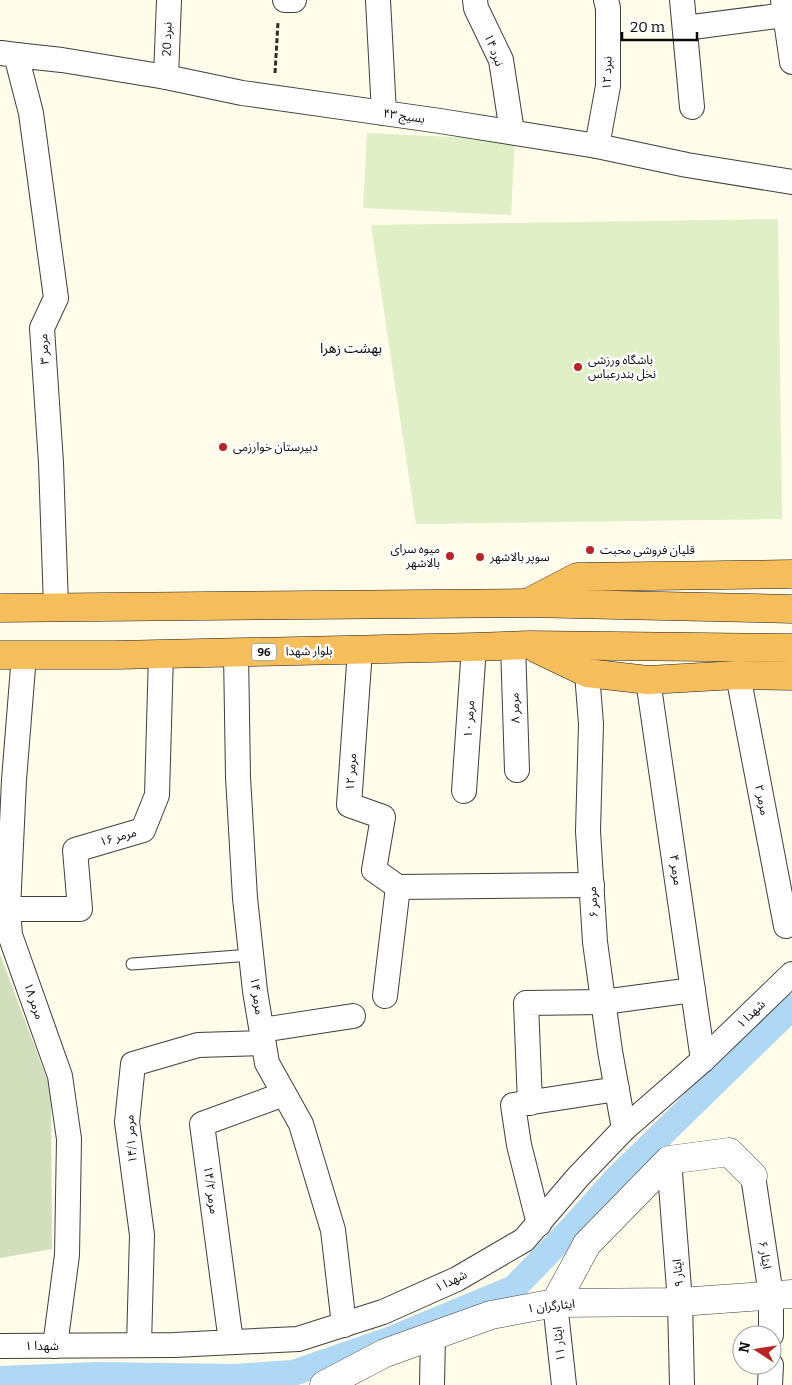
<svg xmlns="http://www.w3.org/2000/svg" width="792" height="1385" viewBox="0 0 792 1385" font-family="Bitter,'Noto Sans Arabic',serif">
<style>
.cemetery{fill:#d2dfbc}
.pitch{fill:#dfefc6}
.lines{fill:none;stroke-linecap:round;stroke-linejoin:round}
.canal{stroke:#afd8f5;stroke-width:26}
.service-casing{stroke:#3e3e3e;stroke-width:13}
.minor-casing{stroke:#3e3e3e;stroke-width:26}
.tertiary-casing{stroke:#3e3e3e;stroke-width:29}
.trunk-casing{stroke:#1c1c1c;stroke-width:29}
.path{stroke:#2d2d2d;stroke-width:3;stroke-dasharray:5 2.5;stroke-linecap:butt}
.service{stroke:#fff;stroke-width:11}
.minor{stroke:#fff;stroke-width:24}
.tertiary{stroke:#fff;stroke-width:28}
.trunk{stroke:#f6be5a;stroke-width:28}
.poi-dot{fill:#b92526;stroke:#fff;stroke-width:2}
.labels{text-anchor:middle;stroke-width:5;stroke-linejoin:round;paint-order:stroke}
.shield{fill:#fff;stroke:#545454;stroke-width:1}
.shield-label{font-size:11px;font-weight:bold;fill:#0b0b0b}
.street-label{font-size:12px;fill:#0b0b0b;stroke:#fff}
.poi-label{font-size:12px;fill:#0b0b0b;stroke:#fff;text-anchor:start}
.neighbourhood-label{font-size:14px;fill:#0b0b0b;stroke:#fff}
</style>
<rect width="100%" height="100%" fill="#fffce9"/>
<polygon class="cemetery" points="0,954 51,1090 52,1249 0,1258"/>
<g class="pitch">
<polygon points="367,133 515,140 511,215 363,208"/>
<polygon points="778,219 782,519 416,524 371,225"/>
</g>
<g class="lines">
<polyline class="canal" points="0,1379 99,1375 233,1377 293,1373 389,1340 514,1288 573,1227 618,1177 792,1007"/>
<g class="service-casing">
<polyline id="service" points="132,964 251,955"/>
</g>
<g class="minor-casing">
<g id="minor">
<polyline points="285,0 294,0"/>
<polyline points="378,0 384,113"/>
<polyline points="475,0 476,8 501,60 512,132"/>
<polyline points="682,0 692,107"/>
<polyline points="783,0 792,62"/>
<polyline points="685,28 785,15"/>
<polyline points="1,53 16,55 31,113 56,298 42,328 51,463 56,606"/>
<polyline points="16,55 62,60 166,77 242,93 440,121 597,146 687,165 792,182"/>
<polyline points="166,77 169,0"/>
<polyline points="597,146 608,86 608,8 606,0"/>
<polyline points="513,645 517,770"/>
<polyline points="360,650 349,805 383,817 374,870 398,887 385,996"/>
<polyline points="236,652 238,777 245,898 255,991 267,1063 301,1124 333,1230 344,1325"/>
<polyline points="24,655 14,780 8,909 10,935 60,1076 69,1139 67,1255 55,1346"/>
<polyline points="587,673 591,724 588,831 595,942 610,1051 624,1129"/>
<polyline points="738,675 786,926"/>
<polyline points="648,680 703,1060"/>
<polyline points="464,791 474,647"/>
<polyline points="398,887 592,885"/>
<polyline points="8,909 80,909 75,850 143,830 157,795 161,654"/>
<polyline points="262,1030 353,1016"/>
<polyline points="530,1103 526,1003 603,1002 693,990"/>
<polyline points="669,1160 680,1302 682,1385"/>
<polyline points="753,1176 771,1295 771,1335"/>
<polyline points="539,1224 519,1145 513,1105 617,1089"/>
<polyline points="555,1303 564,1385"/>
<polyline points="231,1342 202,1124 284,1094"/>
<polyline points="139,1345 142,1235 127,1122 133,1064 198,1045 263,1043"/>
<polyline points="0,1346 174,1345 298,1339 383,1312 457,1279 524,1240 578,1177 624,1129 703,1060 792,974"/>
<polyline points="432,1385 433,1336"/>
<polyline points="770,1385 771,1365"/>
</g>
</g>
<g class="tertiary-casing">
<g id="tertiary">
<polyline points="555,1303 587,1244 669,1160 729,1152 753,1176"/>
<polyline points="324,1385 385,1353 491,1315 555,1303 680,1302 792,1294"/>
</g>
</g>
<g class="trunk-casing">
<g id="trunk">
<polyline points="529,602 577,577 792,574"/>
<polyline points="0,608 526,603 792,609"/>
<polyline points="537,649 587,673 648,680 738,675 792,676"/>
<polyline points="0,655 116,655 474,647 529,645 792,648"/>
</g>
</g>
<polyline class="path" points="275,73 278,22"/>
<use href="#service" class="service"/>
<use href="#minor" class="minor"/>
<use href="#tertiary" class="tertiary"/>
<use href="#trunk" class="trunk"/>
</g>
<g class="poi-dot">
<circle cx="578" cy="367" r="5"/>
<circle cx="223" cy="447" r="5"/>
<circle cx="590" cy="550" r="5"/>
<circle cx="450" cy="556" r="5"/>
<circle cx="480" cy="557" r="5"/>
</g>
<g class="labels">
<rect class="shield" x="251.5" y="643.5" width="25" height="17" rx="4"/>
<g class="shield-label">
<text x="264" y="656">96</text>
</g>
<g class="street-label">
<text transform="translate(167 39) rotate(-88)" y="4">نبرد 20</text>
<text transform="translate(494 50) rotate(69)" y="4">نبرد ۱۴</text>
<text transform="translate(607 73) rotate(-88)" y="4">نبرد ۱۲</text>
<text transform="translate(404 116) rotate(8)" y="4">بسیج ۴۳</text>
<text transform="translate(44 349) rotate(-93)" y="4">مرمر ۳</text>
<text transform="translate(309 651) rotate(-1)" y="4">بلوار شهدا</text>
<text transform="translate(515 708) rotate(-92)" y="4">مرمر ۸</text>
<text transform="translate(469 719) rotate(-86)" y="4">مرمر ۱۰</text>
<text transform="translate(351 772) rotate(-86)" y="4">مرمر ۱۲</text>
<text transform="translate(762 800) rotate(79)" y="4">مرمر ۲</text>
<text transform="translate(118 837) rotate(-16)" y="4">مرمر ۱۶</text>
<text transform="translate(676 870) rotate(82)" y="4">مرمر ۴</text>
<text transform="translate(593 902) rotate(-94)" y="4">مرمر ۶</text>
<text transform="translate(257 996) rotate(82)" y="4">مرمر ۱۴</text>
<text transform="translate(34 1001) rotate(71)" y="4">مرمر ۱۸</text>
<text transform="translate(751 1014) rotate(-44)" y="4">شهدا ۱</text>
<text transform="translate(131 1139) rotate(-94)" y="4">مرمر ۱۴/۱</text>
<text transform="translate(211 1190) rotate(82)" y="4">مرمر ۱۴/۲</text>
<text transform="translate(765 1255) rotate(81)" y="4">ایثار ۶</text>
<text transform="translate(678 1273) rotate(-95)" y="4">ایثار ۹</text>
<text transform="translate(451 1281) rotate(-26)" y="4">شهدا ۱</text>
<text transform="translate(551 1306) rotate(-6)" y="4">ایثارگران ۱</text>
<text transform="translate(559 1344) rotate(-96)" y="4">ایثار ۱۱</text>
<text x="42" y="1350">شهدا ۱</text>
</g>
<g class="poi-label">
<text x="588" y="364">باشگاه ورزشی<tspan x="588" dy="14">نخل بندرعباس</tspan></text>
<text x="233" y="451">دبیرستان خوارزمی</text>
<text x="440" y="553" text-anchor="end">میوه سرای<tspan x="440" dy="14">بالاشهر</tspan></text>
<text x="600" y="554">قلیان فروشی محبت</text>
<text x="490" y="561">سوپر بالاشهر</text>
</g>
<g class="neighbourhood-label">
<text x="351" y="353">بهشت زهرا</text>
</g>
</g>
<g transform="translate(757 1350) rotate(282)"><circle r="24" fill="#ffffff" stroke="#9d9d9d"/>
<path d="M0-4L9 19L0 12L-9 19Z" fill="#b92526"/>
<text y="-8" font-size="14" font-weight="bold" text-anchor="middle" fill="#0b0b0b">N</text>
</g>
<path d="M622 32v8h75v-8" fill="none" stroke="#0b0b0b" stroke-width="2.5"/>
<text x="630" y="32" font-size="15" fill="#0b0b0b" stroke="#ffffff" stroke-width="4" paint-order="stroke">20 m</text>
</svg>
